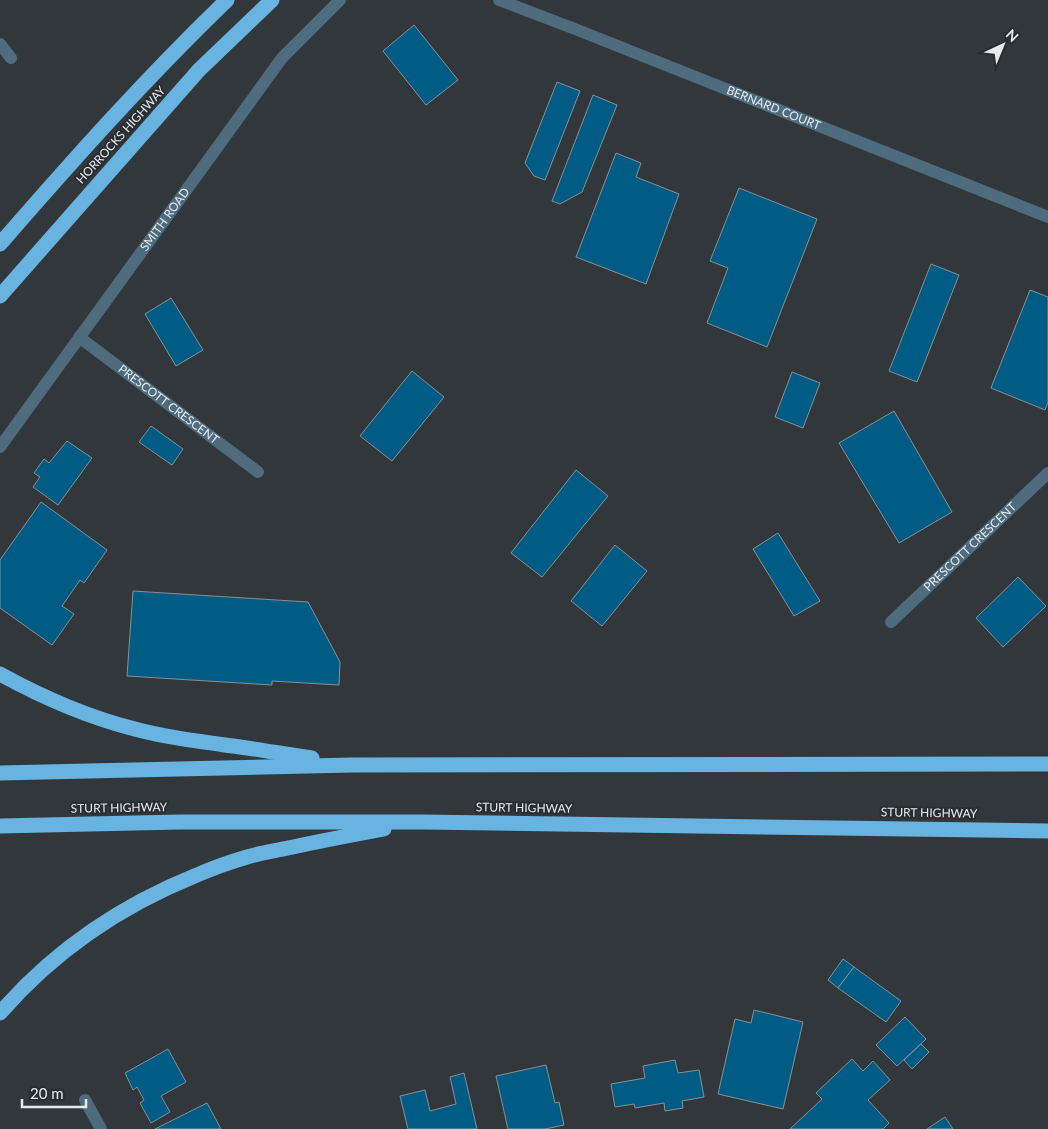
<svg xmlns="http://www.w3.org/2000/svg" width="1048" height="1129" viewBox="0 0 1048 1129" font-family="Lato,sans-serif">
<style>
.building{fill:#005c85;stroke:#899094}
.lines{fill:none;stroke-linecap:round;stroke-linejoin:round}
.street{stroke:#4f6c7e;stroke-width:12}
.highway{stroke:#69b3e0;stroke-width:15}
.labels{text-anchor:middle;stroke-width:4;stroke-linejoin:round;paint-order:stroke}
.street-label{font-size:12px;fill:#e8ebed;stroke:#282d31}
</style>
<rect width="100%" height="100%" fill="#32373b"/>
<g class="building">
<polygon points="414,25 458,80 426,105 383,51"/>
<polygon points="557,82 580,91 545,180 534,176 525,163"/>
<polygon points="593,95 617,105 582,192 560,204 552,201"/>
<polygon points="616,153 641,163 636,177 679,194 646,284 576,257"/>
<polygon points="739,188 817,219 767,347 707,323 728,268 710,261"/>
<polygon points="931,264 959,275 917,382 889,371"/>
<polygon points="1030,290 1048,297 1048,402 1045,410 991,388"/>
<polygon points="171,298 203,350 176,366 145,314"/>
<polygon points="412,371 444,397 392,461 360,436"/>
<polygon points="792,372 820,383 803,428 775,417"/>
<polygon points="894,411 952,512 899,543 839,443"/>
<polygon points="151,426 183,449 172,465 139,442"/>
<polygon points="67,441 92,458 58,505 33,487 40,477 34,473 44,459 49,463"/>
<polygon points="576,470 608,496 542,577 511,553"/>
<polygon points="41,502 107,550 84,583 80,580 62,606 74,614 52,645 0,608 0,560"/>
<polygon points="778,533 820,601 794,616 753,549"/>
<polygon points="615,545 647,571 602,626 571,601"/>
<polygon points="1018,577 1046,606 1003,647 976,618"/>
<polygon points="133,591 308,602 340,662 339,685 272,681 272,685 127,676"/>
<polygon points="843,959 854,967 838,988 828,980"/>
<polygon points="854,967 901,1001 886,1022 838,988"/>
<polygon points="754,1010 803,1022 783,1109 718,1094 735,1019 751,1023"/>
<polygon points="905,1017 926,1039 897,1066 876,1045"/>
<polygon points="921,1044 929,1052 912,1069 904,1060"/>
<polygon points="168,1049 186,1082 161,1096 170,1112 151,1123 140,1103 144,1100 137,1087 133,1090 125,1073"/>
<polygon points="852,1059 863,1071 873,1061 890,1080 868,1100 889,1123 883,1129 790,1129 822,1099 816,1093"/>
<polygon points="675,1060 678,1073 699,1070 704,1097 682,1101 683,1108 665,1111 664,1103 635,1108 634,1104 615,1107 611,1084 645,1078 643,1066"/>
<polygon points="546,1065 555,1103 559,1102 564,1125 545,1129 508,1129 496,1076"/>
<polygon points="464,1073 477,1129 408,1129 400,1096 425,1090 430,1111 456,1104 450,1077"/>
<polygon points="207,1103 221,1129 155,1129"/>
<polygon points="945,1117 953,1129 927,1129"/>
</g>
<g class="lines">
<g class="street">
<path id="s1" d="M499,0L575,29L1048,217"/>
<polyline points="0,44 11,58"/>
<path id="s2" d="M79,337L258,472"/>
<path id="s3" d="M0,447L282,58L340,0"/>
<path id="s4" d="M891,622L1048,473"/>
<polyline points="85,1100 101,1129"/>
</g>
<g class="highway">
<path d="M0,244C73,160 147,77 227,0"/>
<polyline points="0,296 199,70 272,0"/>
<path d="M0,674C42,697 85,716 131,728C167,738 204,742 240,747C264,750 288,755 312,758"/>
<polyline points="0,773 352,765 1048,764"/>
<polyline points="0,826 180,822 423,822 1048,831"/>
<path d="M0,1013C54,951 122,905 197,875C213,868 230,862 247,857C260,853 274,851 288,848C320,841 352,835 384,829"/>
</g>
</g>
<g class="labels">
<g class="street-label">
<text dy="4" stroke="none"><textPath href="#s1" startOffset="295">BERNARD COURT</textPath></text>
<text transform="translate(121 135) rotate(-48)" y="4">HORROCKS HIGHWAY</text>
<text dy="4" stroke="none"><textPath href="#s3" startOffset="281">SMITH ROAD</textPath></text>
<text dy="4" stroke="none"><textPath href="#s2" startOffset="112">PRESCOTT CRESCENT</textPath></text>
<text dy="4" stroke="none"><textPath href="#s4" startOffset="109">PRESCOTT CRESCENT</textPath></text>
<text transform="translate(119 808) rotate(-1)" y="4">STURT HIGHWAY</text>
<text transform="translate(524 808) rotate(1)" y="4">STURT HIGHWAY</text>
<text transform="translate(929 813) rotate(1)" y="4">STURT HIGHWAY</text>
</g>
</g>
<g transform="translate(1003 45) rotate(44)" stroke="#282d31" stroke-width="4" paint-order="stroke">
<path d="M0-4L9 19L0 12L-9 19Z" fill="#e8ebed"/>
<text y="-8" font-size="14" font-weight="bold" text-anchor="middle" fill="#e8ebed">N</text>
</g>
<path d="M22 1099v8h64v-8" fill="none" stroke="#e8ebed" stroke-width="2.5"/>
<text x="30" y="1099" font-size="15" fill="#e8ebed" stroke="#282d31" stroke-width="4" paint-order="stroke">20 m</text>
</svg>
